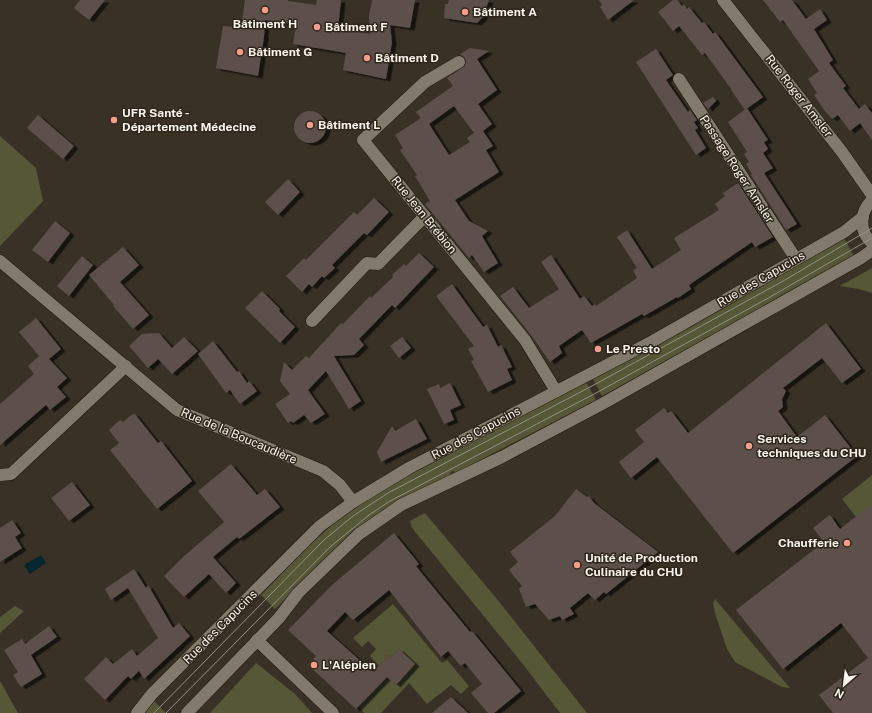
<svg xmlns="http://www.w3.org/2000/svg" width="872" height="713" viewBox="0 0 872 713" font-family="'Public Sans',sans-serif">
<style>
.green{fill:#555737}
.water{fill:#08262f}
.building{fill:#5d5048;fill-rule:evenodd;filter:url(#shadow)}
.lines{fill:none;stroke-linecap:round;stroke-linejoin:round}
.street-casing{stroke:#20180f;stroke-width:13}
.street{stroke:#837a6e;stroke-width:12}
.tram{stroke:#958f86;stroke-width:1}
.poi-dot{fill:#f49d8d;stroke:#2f271c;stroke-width:1.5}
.labels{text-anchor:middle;stroke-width:3;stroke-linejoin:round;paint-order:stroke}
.poi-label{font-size:12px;font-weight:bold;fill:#f9f4ed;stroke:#2f271c;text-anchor:start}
.street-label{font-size:12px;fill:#f9f4ed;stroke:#2f271c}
</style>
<defs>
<filter id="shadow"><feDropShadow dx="4.5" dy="2.5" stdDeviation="0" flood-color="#0009"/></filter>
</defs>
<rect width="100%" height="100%" fill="#393126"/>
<g class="green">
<polygon points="0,136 36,168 43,201 0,246"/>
<polygon points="844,238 854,256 602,396 593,379"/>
<polygon points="872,268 872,293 859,289 840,286"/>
<polygon points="586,382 596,400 455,473 453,471 450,473 451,475 341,543 275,609 261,595 309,546 334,523 368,497 381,492 380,490"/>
<polygon points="872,475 872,507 871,505 856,517 842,499"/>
<polygon points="425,513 497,599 587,713 560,713 522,663 412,528 410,521"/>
<polygon points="715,599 790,688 782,687 735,662 727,649 715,613 713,603"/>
<polygon points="393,604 442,663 447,660 469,686 461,694 451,685 427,704 409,683 381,713 364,713 359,707 393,670 390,679 396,685 415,664 399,649 392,657 389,655 379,666 370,656 376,649 368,641 362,647 353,638"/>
<polygon points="15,606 24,611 0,633 0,617"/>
<polygon points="256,663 295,694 312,713 210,713"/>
<polygon points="0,681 18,713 0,713"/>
<polygon points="154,701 166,713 142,713"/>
</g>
<polygon class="water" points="41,555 46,563 30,574 24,565"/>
<g class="building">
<polygon points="80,0 105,0 89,20 74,8"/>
<polygon points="245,0 288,0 288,1 316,5 317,0 341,0 338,29 370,34 369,16 372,0 415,0 410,28 390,25 392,42 386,79 343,70 346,53 293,44 296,25 265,20 264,37 258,76 216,68 223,26 241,28"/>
<polygon points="449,0 489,0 483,17 477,23 444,18 445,4 448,4"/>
<polygon points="599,0 634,0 608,20 600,7 602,5"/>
<polygon points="673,0 677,0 682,6 684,4 687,9 689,7 702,23 704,22 713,34 715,32 763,97 745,110 731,90 732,90 705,53 702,55 679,26 673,31 658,12"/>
<polygon points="763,0 792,0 806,19 820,9 827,20 814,29 833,60 829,63 846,86 843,88 859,109 865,104 872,113 872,140 860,123 850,131 838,115 832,119 825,111 814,95 817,93 808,79 819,71 783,20 780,22"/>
<path d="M470,48L489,51L477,59L497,90L478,104L492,124L483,131L493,146L486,150L499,172L455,200L469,221L488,231L482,236L498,263L484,272L472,255L469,258L425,204L430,201L415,176L417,175L400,150L403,148L395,135L421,118L416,112L453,86L447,78L465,66L466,59L460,54ZM454,106L474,133L467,138L470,142L449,155L429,124Z"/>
<polygon points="656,49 673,75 666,80 688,112 690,110 697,120 694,122 698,128 695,130 706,148 696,155 636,62"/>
<polygon points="713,97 716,101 708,109 703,103"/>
<polygon points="747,108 768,140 764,142 768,149 763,153 773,168 764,173 797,224 786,230 751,175 752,174 746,164 749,162 744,154 747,152 728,122"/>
<circle cx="310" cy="127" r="16"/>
<polygon points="38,115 74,146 63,159 27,128"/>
<polygon points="288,179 300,192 278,215 265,202"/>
<polygon points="738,183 773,237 755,247 752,242 689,285 691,289 678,298 677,297 644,316 642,314 591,343 582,330 559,346 562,353 550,362 531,335 500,296 513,287 529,308 559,289 541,262 551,255 580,299 584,296 592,306 595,304 596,306 637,278 633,270 637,268 617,237 627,230 652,269 681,250 674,238 719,210 715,204 725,196 723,193"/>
<polygon points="374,198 389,212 367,235 364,233 332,265 335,268 324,278 322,276 312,287 309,284 302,292 286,276 304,258 306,260 354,212 357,215"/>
<polygon points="55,221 70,233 48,262 32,250"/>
<polygon points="123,247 139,265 120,282 149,315 133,329 113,306 114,305 89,275"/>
<polygon points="419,253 434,267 395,308 392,305 359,339 364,345 354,355 334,356 361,401 349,409 326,371 308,390 325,414 311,423 304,415 293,423 291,421 288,423 275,404 290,394 280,381 284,362 292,370 306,356 309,358 341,323 343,324 370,296 371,298 393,277 392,275 404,264 406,266"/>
<polygon points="82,256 93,265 69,296 57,286"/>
<polygon points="452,284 483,327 487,325 498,347 501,345 512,367 507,369 512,380 488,392 471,361 474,360 468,349 474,346 436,296"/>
<polygon points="262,291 280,309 279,311 295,327 280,343 245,308"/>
<polygon points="36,318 61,349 49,359 67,378 57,387 66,397 50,410 46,405 0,445 0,404 34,374 28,366 39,356 19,332"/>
<polygon points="826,323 861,369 842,383 822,358 783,388 786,391 782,399 783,407 778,411 797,437 825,415 857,456 733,553 657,457 631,478 619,462 644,442 635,430 664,408 668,413 671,411 688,433"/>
<polygon points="159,333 172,348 184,337 198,351 172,374 158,359 148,368 129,346 142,334"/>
<polygon points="402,337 411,348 399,358 390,346"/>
<polygon points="213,341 237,372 239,371 247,383 249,381 257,391 240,404 230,390 226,393 198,354"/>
<polygon points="450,383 461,405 450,410 448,405 454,420 444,424 427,389 439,384 440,388"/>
<polygon points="134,413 158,443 161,441 192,481 157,509 110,450 119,443 109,430 120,420 123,422"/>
<polygon points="416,419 427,439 381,462 377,452 392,426 395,431"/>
<polygon points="231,464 257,495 265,489 280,507 239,539 237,537 213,557 236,583 226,593 209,574 184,597 164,576 183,557 224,522 198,491"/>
<polygon points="72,482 90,505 69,521 51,498"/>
<polygon points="576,489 587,497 589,496 594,503 658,552 606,594 604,592 595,600 588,593 570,608 574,614 562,620 560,616 549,620 535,604 526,607 519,589 522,586 509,570 518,562 510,552 555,516"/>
<polygon points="872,504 872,713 833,713 819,695 868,658 841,623 783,669 736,610 824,542 813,528 822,521 830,515 840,529"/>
<polygon points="12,520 21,533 15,537 22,548 0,562 0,528"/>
<polygon points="394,533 419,564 416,566 424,576 470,632 472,631 521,691 494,713 488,713 471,693 482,684 465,663 461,666 448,651 441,657 389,590 353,620 345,612 327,631 373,672 389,655 392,657 399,649 415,664 396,685 387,677 356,709 308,665 316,656 288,630 332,585"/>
<polygon points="134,569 146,588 148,585 173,628 179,623 190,636 144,679 139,671 131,679 128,676 105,700 84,679 106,657 113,664 132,649 137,656 158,638 128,588 111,600 105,589"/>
<polygon points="49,626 57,637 31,655 42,674 21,687 13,675 18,672 4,650 22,639 25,644"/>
<polygon points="451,697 468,713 432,713"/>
</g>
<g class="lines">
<g class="street-casing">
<g id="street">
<polyline points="723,0 842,152 872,195"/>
<polyline points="459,62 425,82 363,140 525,340 556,391"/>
<polyline points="679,79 796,259"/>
<path d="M872,200C859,213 859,231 872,243"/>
<polyline points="0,261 177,410 323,471 340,485 353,502"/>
<polyline points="312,321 367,263 378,264 425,216"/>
<polyline points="0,475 11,474 126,366"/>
<polyline points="257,640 333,713"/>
<polyline points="137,713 152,694 320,526 353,502 409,468 653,341 844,232 863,217"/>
<polyline points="187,713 279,618 298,593 359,534 401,505 502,457 602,404 861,258 872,250"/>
</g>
</g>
<use href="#street" class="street"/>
<g class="tram">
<polyline points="154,713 324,540 353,516 388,493 592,386 785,280 872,228"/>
<polyline points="166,713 330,547 369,515 390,501 596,393 770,297 872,238"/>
</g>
</g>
<g class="poi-dot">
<circle cx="265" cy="10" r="4"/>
<circle cx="465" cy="12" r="4"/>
<circle cx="317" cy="27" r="4"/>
<circle cx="240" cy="52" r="4"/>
<circle cx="367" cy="58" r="4"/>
<circle cx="114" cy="120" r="4"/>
<circle cx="310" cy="125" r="4"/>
<circle cx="598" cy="349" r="4"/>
<circle cx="749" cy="446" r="4"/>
<circle cx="847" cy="543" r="4"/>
<circle cx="577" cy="565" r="4"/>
<circle cx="314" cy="665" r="4"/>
</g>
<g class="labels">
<g class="poi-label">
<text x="473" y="16">Bâtiment A</text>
<text x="265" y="28" text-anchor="middle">Bâtiment H</text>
<text x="325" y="31">Bâtiment F</text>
<text x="248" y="56">Bâtiment G</text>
<text x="375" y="62">Bâtiment D</text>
<text x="122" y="117">UFR Santé -<tspan x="122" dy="14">Département Médecine</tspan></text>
<text x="318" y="129">Bâtiment L</text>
<text x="606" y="353">Le Presto</text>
<text x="757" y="443">Services<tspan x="757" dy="14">techniques du CHU</tspan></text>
<text x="839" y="547" text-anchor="end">Chaufferie</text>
<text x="585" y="562">Unité de Production<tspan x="585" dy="14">Culinaire du CHU</tspan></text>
<text x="322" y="669">L'Alépien</text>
</g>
<g class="street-label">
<text transform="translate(799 96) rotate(52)" y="4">Rue Roger Amsler</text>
<text transform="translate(737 169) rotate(57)" y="4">Passage Roger Amsler</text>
<text transform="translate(424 215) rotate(51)" y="4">Rue Jean Brébion</text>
<text transform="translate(761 279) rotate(-30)" y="4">Rue des Capucins</text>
<text transform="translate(476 433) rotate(-28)" y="4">Rue des Capucins</text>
<text transform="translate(239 436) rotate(23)" y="4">Rue de la Boucaudière</text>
<text transform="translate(220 627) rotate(-45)" y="4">Rue des Capucins</text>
</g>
</g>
<g transform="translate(844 685) rotate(208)" stroke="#2f271c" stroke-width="3" paint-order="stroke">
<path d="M0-3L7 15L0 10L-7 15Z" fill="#f9f4ed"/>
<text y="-6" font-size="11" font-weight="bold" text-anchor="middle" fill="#f9f4ed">N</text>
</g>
</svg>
